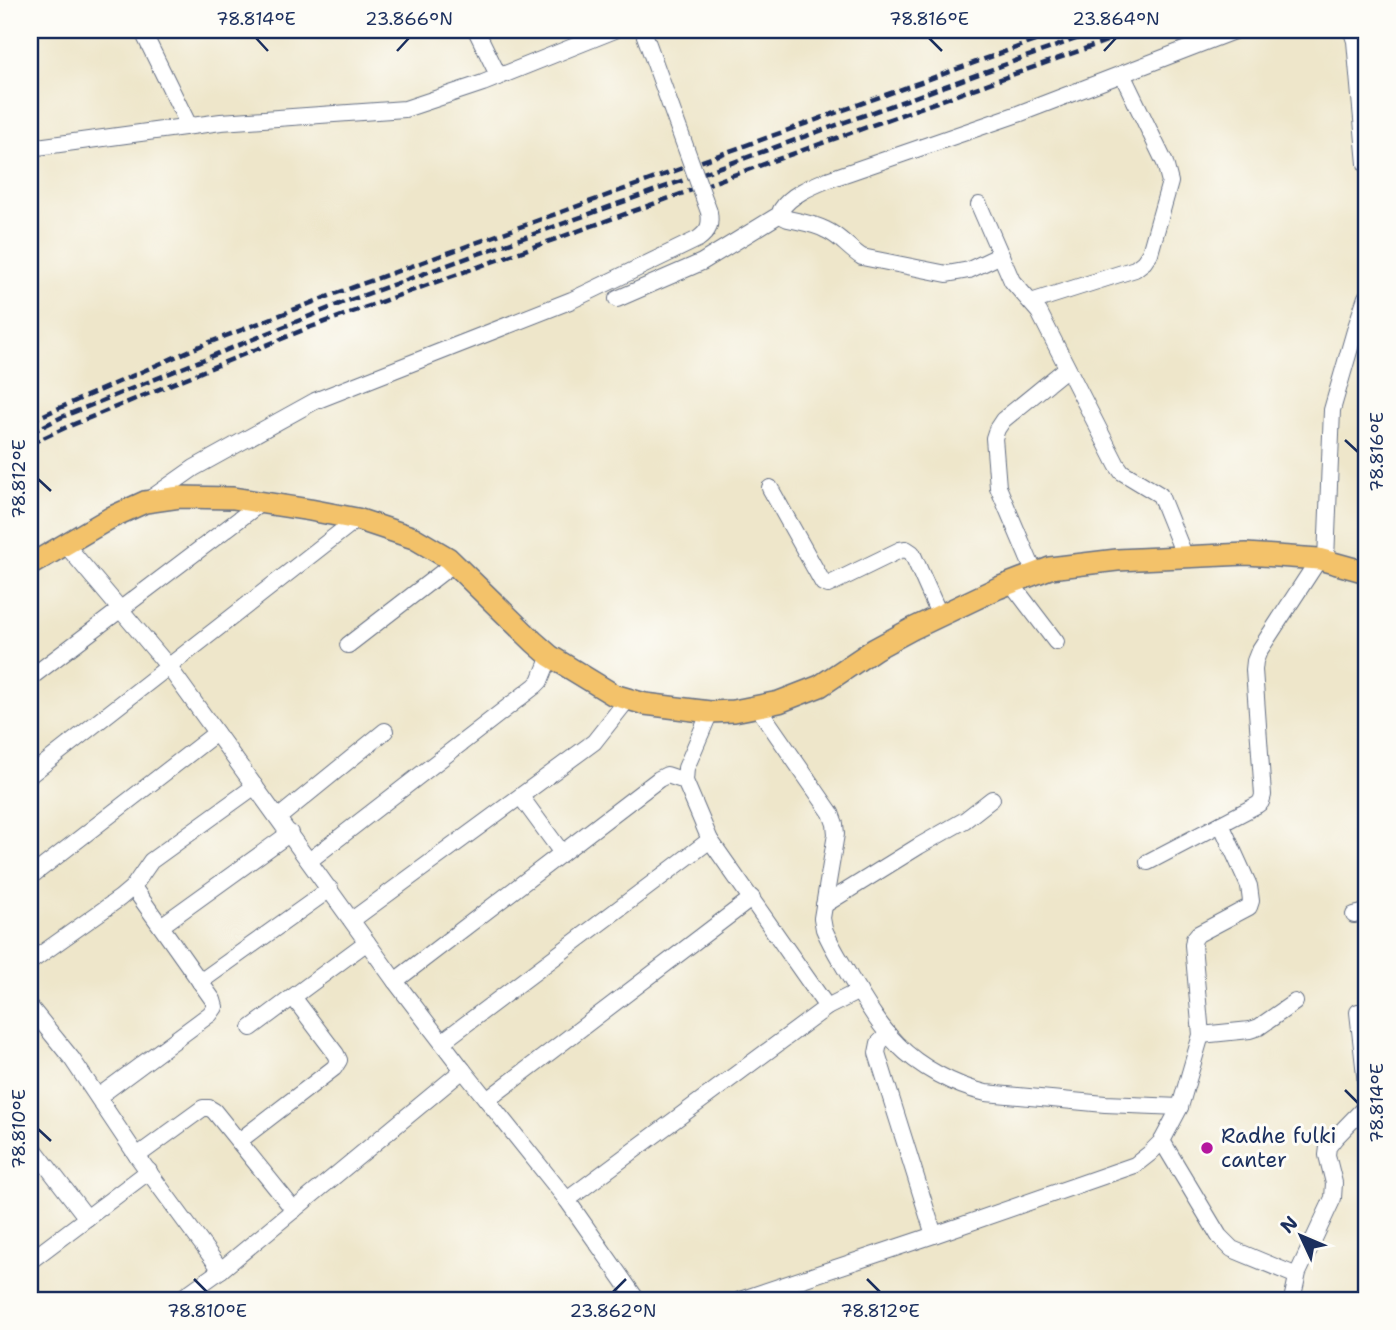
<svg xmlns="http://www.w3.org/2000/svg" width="1396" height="1330" viewBox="0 0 1396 1330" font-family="'Shantell Sans',sans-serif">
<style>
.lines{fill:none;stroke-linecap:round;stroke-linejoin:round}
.minor-casing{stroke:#656f84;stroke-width:18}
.major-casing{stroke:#656f84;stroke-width:24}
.minor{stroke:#fff;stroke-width:16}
.major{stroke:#f3c26a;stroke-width:21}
.rail{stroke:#1b2f5e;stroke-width:4.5;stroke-dasharray:10 5;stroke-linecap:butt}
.minor-bridge-casing{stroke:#656f84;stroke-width:18;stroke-linecap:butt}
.minor-bridge{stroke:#fff;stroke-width:16}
.ticks{fill:none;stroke:#1b2f5e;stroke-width:2.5}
.poi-dot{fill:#b5179e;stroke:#fdfcf7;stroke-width:2.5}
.labels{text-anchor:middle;stroke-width:6;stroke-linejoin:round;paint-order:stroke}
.poi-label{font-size:21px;fill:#1b2f5e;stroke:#fdfcf7;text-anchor:start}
.neatline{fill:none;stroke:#1b2f5e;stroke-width:2.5}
.ticks-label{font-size:18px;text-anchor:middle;fill:#1b2f5e}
</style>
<rect width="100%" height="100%" fill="#fdfcf7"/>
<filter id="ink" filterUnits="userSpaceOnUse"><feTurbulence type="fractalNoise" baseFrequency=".0143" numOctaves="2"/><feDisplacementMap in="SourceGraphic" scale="14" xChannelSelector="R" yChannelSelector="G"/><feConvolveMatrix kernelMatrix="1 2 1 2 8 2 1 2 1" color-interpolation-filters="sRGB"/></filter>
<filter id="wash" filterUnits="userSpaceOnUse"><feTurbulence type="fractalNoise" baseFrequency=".00686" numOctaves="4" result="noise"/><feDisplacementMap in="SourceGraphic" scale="28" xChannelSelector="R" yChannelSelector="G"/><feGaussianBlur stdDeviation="1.57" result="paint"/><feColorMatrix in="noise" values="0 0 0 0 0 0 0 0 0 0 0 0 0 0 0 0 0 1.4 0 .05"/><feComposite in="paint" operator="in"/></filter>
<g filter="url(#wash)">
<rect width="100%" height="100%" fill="#eee6ca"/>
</g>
<g filter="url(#ink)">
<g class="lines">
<g class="minor-casing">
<g id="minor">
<polyline points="142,30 189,126"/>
<polyline points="476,30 499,77"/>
<polyline points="1349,30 1352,32 1355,41 1366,164"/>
<polyline points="30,148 221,122 405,109 483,83 615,30"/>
<polyline points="979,205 1012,281 1039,312 1117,465 1122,472 1160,495 1185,557"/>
<path d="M1001,255L969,270L947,274L862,257C849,249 840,236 826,230C815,224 801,222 788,219L784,217L781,210C790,195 812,186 827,180L1018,114L1236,30"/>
<polyline points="617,299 702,262 782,213"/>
<polyline points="1031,302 1135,269 1144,262 1150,253 1170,182 1165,163 1122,74"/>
<polyline points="770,488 823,583 828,585 900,550 906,549 912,553 940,616"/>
<path d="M147,501L194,468L315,401L572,300L698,239C709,231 711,225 709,212"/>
<polyline points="66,545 168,666 395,981 463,1070 567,1200 637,1300"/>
<polyline points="1326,560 1332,410 1356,327 1366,297"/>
<polyline points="1035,574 998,487 994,438 997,429 1003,420 1067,368"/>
<polyline points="1011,583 1056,642"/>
<polyline points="348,645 453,564"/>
<polyline points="30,678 262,502"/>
<path d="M757,706L831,813L835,824L836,834L822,918L824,929C831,946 841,961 850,977C863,998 879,1026 897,1044C919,1067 955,1086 986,1093L1105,1104L1180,1107"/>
<polyline points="710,712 686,768 685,781 710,840 827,1007"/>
<polyline points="30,775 357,519"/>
<polyline points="521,797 562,853"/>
<polyline points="278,818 385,731"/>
<polyline points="309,861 535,686 540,681 550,656"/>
<polyline points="1148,862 1257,805 1261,802 1263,795 1254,670 1255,661 1259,651 1319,559"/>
<polyline points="30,877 216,733"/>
<polyline points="824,905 919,846 965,820 992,799"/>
<polyline points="1354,915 1366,912"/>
<polyline points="352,920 594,742 628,699"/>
<polyline points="161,926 290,833"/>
<polyline points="30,962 120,898 133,887 151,861 255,786"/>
<polyline points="395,981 659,779 667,775 685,781"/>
<polyline points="200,982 330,889"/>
<polyline points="30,1007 72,1059 137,1156 221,1270"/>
<polyline points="1358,1012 1366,1084"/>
<polyline points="251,1028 367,942"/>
<polyline points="888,1034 879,1043 877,1053 934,1235"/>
<polyline points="1201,1035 1250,1030 1259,1027 1295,1002"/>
<polyline points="442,1042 710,840"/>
<polyline points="98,1097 210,1014 215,1007 213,1000 133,887"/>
<polyline points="487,1100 752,898"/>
<polyline points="239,1141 334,1068 339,1060 336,1054 293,997"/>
<polyline points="1162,1141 1219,1236 1232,1249 1297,1276"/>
<polyline points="30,1144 87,1218"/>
<polyline points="137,1156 203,1108 209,1108 214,1111 294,1210"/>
<polyline points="567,1200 827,1007 859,991"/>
<polyline points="30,1261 149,1171"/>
<polyline points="179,1300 221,1270 463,1070"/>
<polyline points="740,1300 934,1235 1135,1165 1149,1154 1162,1141 1180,1107 1201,1035 1193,945 1194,939 1198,934 1249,907 1251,901 1249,886 1221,824"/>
<polyline points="1292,1300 1298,1273 1333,1198 1334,1183 1327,1155 1328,1147 1335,1138 1366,1106"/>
</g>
</g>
<g class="major-casing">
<polyline id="major" points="30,565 112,517 145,502 180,497 233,498 310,510 357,519 414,538 448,558 534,642 550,656 614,695 645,704 710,712 734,711 779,702 820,686 875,649 912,629 998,588 1050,568 1117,560 1246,554 1319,559 1366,572"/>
</g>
<use href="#minor" class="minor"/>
<use href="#major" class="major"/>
<g class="rail">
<polyline points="30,421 200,346 337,293 1065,30"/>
<polyline points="30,433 62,417 342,303 1101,30"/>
<polyline points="30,444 67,427 308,328 1137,30"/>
</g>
<g class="minor-bridge-casing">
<polyline id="minor-bridge" points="644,33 709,212"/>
</g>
<use href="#minor-bridge" class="minor-bridge"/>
</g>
</g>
<path class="ticks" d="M256,38L268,51M929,38L942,51M397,51L409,38M1104,51L1116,38M1345,440L1358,452M38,479L51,491M1345,1090L1358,1103M38,1129L51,1141M194,1279L207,1292M867,1279L880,1292M613,1292L626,1279"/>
<circle class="poi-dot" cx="1207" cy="1148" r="7"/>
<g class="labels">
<g class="poi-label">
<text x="1221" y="1143">Radhe fulki<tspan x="1221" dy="24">canter</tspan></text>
</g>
</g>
<rect width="1396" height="1330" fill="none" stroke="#fdfcf7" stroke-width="77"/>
<g transform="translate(1301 1236) rotate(314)" stroke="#fdfcf7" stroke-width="5" paint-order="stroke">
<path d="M0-5L12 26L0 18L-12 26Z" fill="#1b2f5e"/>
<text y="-10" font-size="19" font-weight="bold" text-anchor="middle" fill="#1b2f5e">N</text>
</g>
<rect x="38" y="38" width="1320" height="1254" class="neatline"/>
<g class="ticks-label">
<text x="256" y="25">78.814°E</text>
<text x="409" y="25">23.866°N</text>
<text x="929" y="25">78.816°E</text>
<text x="1116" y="25">23.864°N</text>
<text transform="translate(1377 452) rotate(-90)" y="6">78.816°E</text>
<text transform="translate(19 479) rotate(-90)" y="6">78.812°E</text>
<text transform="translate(1377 1103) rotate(-90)" y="6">78.814°E</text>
<text transform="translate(19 1129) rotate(-90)" y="6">78.810°E</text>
<text x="207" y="1317">78.810°E</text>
<text x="613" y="1317">23.862°N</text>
<text x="880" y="1317">78.812°E</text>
</g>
</svg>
